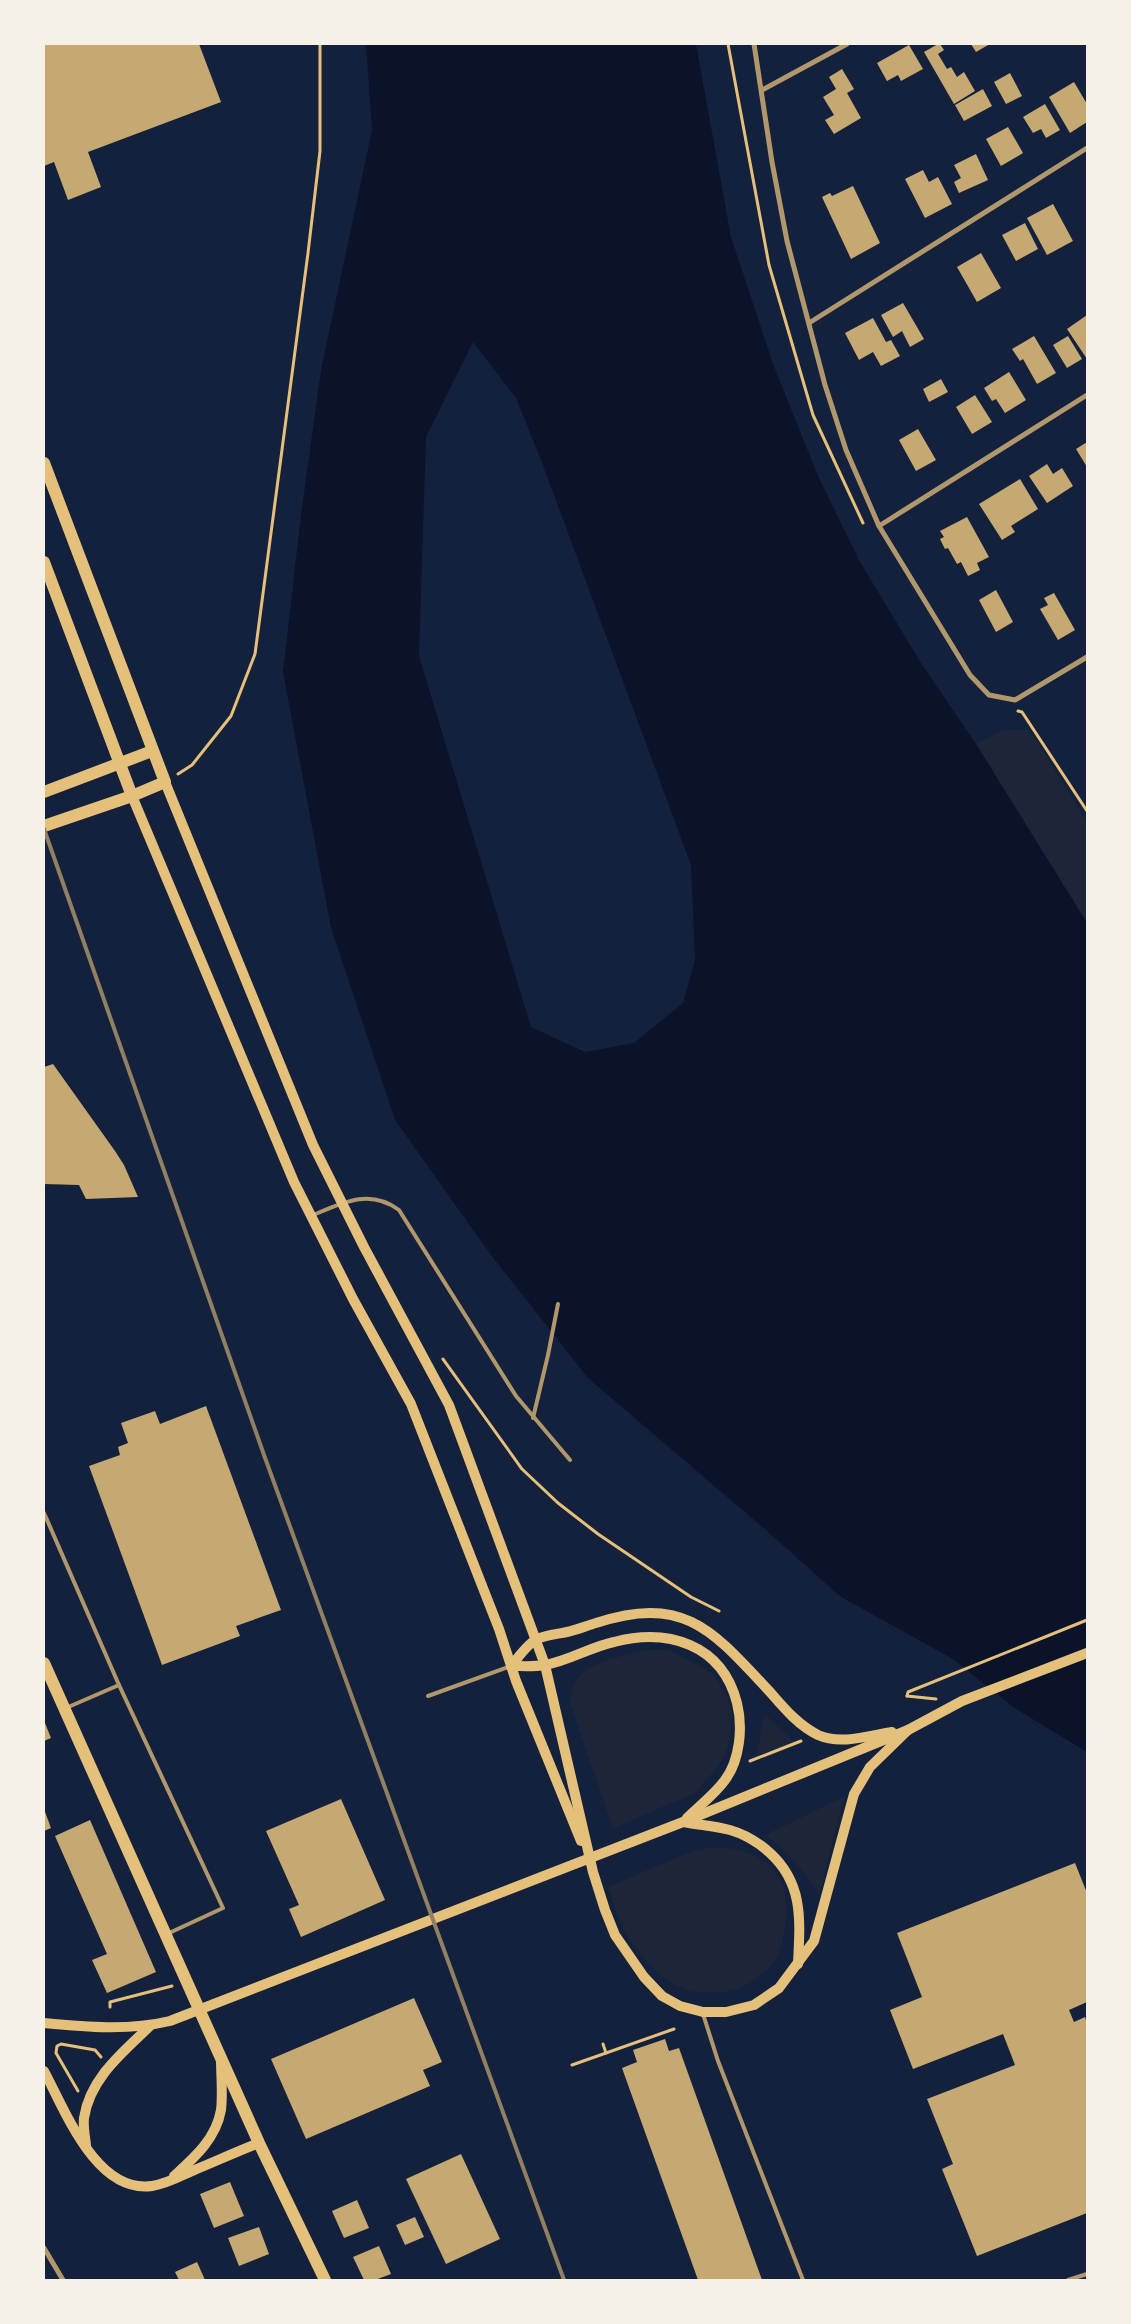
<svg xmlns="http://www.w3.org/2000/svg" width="1131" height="2324" viewBox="0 0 1131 2324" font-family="'Roboto Condensed',sans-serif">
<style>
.green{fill:#1d2539}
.water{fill:#0b132b;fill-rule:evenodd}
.building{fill:#c6a872}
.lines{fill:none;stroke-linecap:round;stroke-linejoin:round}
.path{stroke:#e5c07b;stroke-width:3}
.service{stroke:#b1986c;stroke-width:4}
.minor{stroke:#b1986c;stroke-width:5}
.secondary{stroke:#e5c07b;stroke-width:10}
.primary{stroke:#e5c07b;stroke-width:12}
.rail{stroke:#918062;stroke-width:4}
</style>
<rect width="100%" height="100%" fill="#14213d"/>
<g class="green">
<polygon points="1004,730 1027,730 1039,744 1087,822 1087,923 976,744"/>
<path d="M656,1649L671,1651L712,1673L727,1696L732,1716L730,1740L723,1760L695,1793L613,1828L570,1703C571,1694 573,1684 579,1677C592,1660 635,1652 656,1649Z"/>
<polygon points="765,1714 796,1744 756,1757"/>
<path d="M844,1797L819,1895C802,1867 791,1855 765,1835Z"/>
<path d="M716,1847C765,1849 794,1875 785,1926C783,1936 782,1950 776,1959C763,1977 741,1991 719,1992C712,1992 703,1993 696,1992C666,1988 638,1955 624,1930C617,1917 613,1901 608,1887L692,1851Z"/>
</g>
<path class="water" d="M366,44H696L731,237L773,364L818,476L860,562L921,663L976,744L1087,923V1752L1016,1709L953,1659L841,1597L767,1531L588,1378L491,1255L395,1120L331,928L283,672L301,515L321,370L372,130ZM473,342L516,398L541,460L691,865L695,960L683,1003L634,1043L585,1052L531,1027L419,656L426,437Z"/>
<g class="building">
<polygon points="44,44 199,44 221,102 88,152 101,187 68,200 54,162 44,166"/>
<polygon points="938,44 940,44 944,50 938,54 947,69 951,67 957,77 964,72 975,91 954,104 924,52"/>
<polygon points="971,44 990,44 976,52"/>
<polygon points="909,45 923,69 901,81 898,75 887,81 877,63"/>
<polygon points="842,69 854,89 847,93 861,118 834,134 825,120 834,115 823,97 836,89 829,77"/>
<polygon points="1010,73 1022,96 1006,104 994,82"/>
<polygon points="1074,82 1087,104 1087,122 1070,133 1049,97"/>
<polygon points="983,89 992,106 964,121 955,105"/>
<polygon points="1045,104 1060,130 1046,138 1041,129 1033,133 1023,117"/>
<polygon points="1008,127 1023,153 1001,166 986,139"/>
<polygon points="976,154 988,180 959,193 954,182 961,178 954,165"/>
<polygon points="923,170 929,182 938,177 952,204 925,218 905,179"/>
<polygon points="853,186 880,243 851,259 822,197 830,193 832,196"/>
<polygon points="1053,204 1073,241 1047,255 1027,218"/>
<polygon points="1025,223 1038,249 1016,261 1002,235"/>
<polygon points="981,253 1001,288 977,302 957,267"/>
<polygon points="903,303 924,339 910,347 902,331 893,337 881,315"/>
<polygon points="1087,315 1087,359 1067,329"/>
<polygon points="873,318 886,342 891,340 900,356 881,366 873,352 859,360 845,333"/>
<polygon points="1034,336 1056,373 1037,384 1023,359 1020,361 1012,349"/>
<polygon points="1068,336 1082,359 1067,368 1053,345"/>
<polygon points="1009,372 1026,400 1005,413 996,399 992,401 984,388"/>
<polygon points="941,379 948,392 929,402 923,389"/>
<polygon points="975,395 992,422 972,434 956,407"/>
<polygon points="918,429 936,460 916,471 899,440"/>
<polygon points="1087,442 1087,467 1076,449"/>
<polygon points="1047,464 1053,474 1062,468 1073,486 1047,503 1029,476"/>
<polygon points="1020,479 1038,509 1011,526 1015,532 1002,540 979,504"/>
<polygon points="967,517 989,557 977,563 980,570 968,576 961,562 957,564 948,548 945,549 940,539 944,537 940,531"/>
<polygon points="996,590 1013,622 996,632 979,600"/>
<polygon points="1054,593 1075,630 1058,640 1040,609 1048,605 1044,598"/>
<polygon points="53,1064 115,1151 124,1165 138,1197 86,1199 79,1185 44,1184 44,1067"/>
<polygon points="206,1406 281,1610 236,1626 240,1636 162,1665 89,1466 120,1455 118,1447 128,1443 121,1423 155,1411 160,1424"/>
<polygon points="45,1723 51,1738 44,1741 44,1724"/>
<polygon points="341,1799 385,1900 301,1937 289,1909 299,1905 266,1831"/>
<polygon points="44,1809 51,1828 44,1831"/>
<polygon points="90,1820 156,1972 107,1993 92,1960 107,1954 55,1836"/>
<polygon points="1075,1863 1087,1893 1087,2002 1069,2010 1074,2022 1085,2017 1087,2024 1087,2213 977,2256 942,2169 953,2164 927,2099 1015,2065 1003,2034 913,2069 890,2010 922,1997 897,1933"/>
<polygon points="414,1998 442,2062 423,2070 430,2086 306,2139 271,2059"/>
<polygon points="665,2039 669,2051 679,2048 762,2280 698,2280 622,2068 637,2062 633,2050"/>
<polygon points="461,2154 500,2239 446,2264 406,2179"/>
<polygon points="230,2182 244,2216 214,2228 200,2194"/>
<polygon points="357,2200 369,2228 344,2238 332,2211"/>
<polygon points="415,2217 424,2237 405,2245 396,2225"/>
<polygon points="259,2227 269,2254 239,2266 228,2238"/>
<polygon points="379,2246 391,2274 375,2280 364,2280 353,2257"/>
<polygon points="197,2262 205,2280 179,2280 175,2272"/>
</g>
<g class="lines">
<g class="path">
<polyline points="728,44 769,265 813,415 863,523"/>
<polyline points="1018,711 1022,712 1087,811"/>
<polyline points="178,774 192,765 231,716 255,654 308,253 320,151 320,44"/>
<polyline points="443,1359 522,1469 558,1503 598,1534 691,1597 719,1611"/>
<polyline points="907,1696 908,1692 1087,1620"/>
<polyline points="907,1696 936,1699"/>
<polyline points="750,1761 801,1741"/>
<polyline points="110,2007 110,2002 172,1986"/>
<polyline points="603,2044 606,2053"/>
<polyline points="572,2065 674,2029"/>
<polyline points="78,2091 56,2053 57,2046 61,2044 95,2050 101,2057"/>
</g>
<g class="service">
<path d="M311,1216C342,1203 369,1188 399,1210L516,1396L570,1460"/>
<polyline points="533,1418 548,1355 558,1304"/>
<polyline points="44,1513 119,1685 66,1708"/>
<polyline points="119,1685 223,1908 167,1934"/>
<polyline points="428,1696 511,1666"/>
<polyline points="703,2014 718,2061 803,2280"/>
<polyline points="1068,2280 1087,2274"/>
</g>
<g class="minor">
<polyline points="754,44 772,162 787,241 825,385 846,450 879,526 970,675 989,695 1015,700 1087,657"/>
<polyline points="762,90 847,44"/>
<polyline points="809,323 1087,148"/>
<polyline points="879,526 1087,395"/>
<polyline points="44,2248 63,2280"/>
</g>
<g class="secondary">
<polyline points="165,782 313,1145 364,1247 449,1405 545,1665 593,1872 605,1910 615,1935 644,1977 662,1996 680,2006 703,2012 726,2012 754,2005 779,1988 814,1941 854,1794 870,1767 908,1730"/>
<polyline points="132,796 294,1182 353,1299 411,1404 499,1629 516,1681 581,1841"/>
<path d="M511,1666C518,1658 528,1643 537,1639C546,1635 558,1634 567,1632C577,1630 586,1626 596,1623C685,1594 713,1631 770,1692C784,1708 798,1725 818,1735C840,1745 868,1736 892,1732"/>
<path d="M511,1666C522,1666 534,1667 545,1665C569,1661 590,1647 614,1642C668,1628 722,1644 737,1703C743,1727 740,1760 725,1780C715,1794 699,1806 687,1818"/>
<path d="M684,1822C699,1825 715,1826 730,1830C744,1834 759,1843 770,1853C804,1884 800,1921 798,1964"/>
<path d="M44,2023C86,2027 128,2031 170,2021L683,1822L908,1730L962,1701L1087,1653"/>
<path d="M44,2071C65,2110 96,2194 152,2186C166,2184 179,2177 192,2171C214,2162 236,2152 259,2143"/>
<path d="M86,2145C85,2136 83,2127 84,2118C90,2078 123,2052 150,2026"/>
<path d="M174,2176C194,2158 216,2139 221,2110C223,2094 221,2076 221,2059"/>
</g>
<g class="primary">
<polyline points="44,463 165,782 132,796 44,826"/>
<polyline points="44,562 132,796"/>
<polyline points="44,792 152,751"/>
<polyline points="44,1663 259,2143 325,2280"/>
</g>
<polyline class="rail" points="44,829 264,1455 564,2280"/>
</g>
<rect width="1131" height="2324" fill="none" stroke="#f6f1e7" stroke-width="90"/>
</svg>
